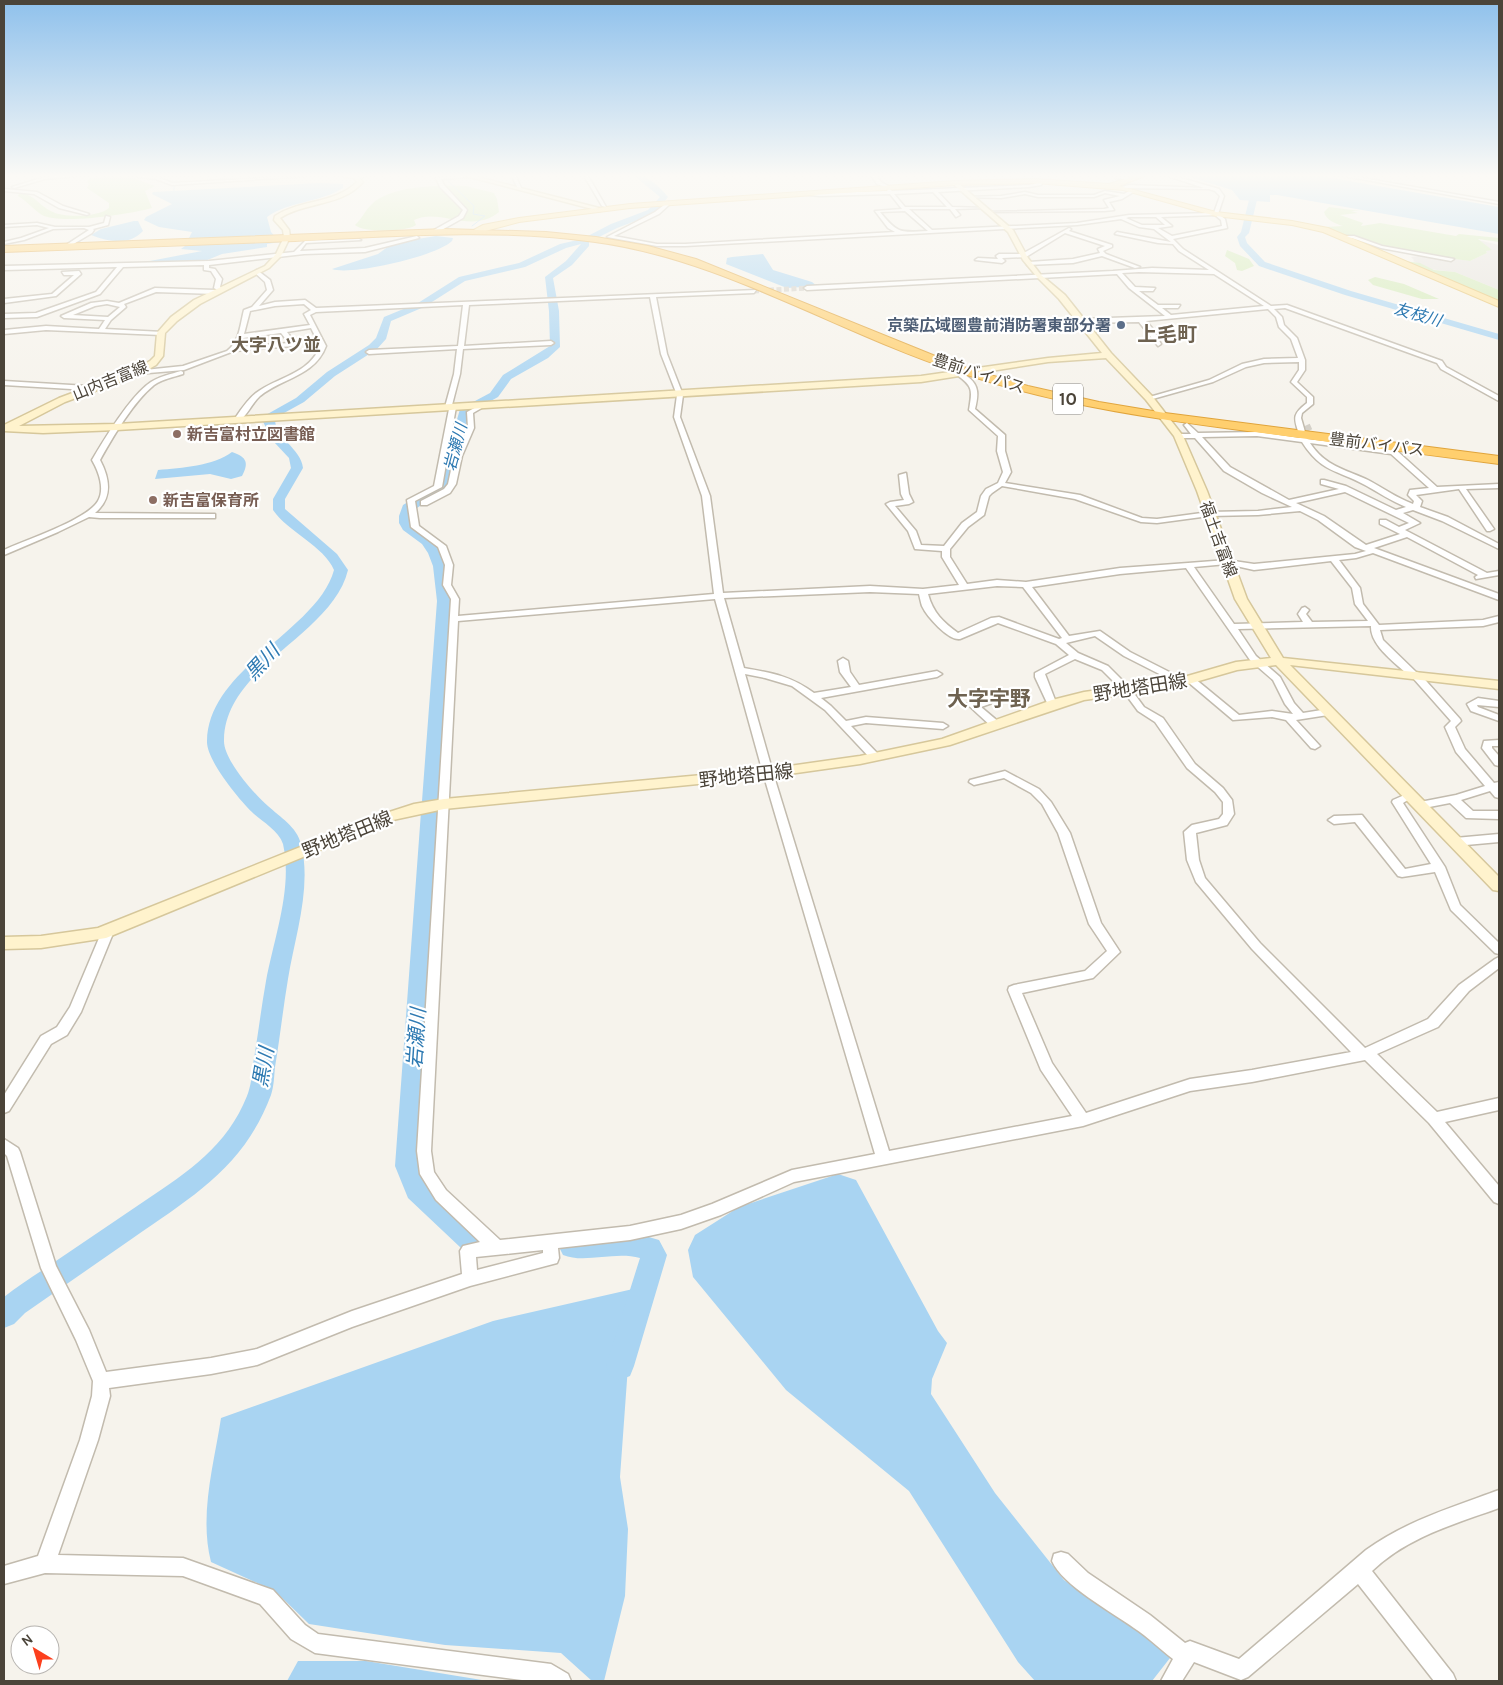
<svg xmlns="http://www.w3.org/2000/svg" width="1503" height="1685" viewBox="0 0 1503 1685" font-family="Karla,'Noto Sans JP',sans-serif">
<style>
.industrial{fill:#e6e2dd}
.green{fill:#d2eab5}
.water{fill:#a9d4f2}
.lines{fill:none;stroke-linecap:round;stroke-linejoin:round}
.stream{stroke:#a9d4f2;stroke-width:1}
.river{fill:#a9d4f2;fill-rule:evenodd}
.street-tunnel-far1{stroke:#d4d0c8;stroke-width:5;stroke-dasharray:5 2.5;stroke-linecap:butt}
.street-tunnel{stroke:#d4d0c8;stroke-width:6;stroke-dasharray:6 3;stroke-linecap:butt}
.street-casing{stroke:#c2bbae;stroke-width:3}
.secondary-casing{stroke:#d6c79b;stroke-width:3}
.primary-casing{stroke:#e6c16a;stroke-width:2}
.highway-casing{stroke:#e0a43c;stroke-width:2}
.street{fill:#fff;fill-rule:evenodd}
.secondary{fill:#fff3cd;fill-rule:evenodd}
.primary{fill:#ffe39c;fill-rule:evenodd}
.highway{fill:#ffcf6e;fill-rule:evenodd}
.service-dot{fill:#5c6f8a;stroke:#fff;stroke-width:2}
.education-dot{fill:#8d6e63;stroke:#fff;stroke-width:2}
.labels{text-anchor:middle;stroke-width:4.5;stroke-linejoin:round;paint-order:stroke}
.far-water-label{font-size:16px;font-style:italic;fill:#2e7ab2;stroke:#fff}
.far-service-label{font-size:16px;font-weight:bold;fill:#4e5e75;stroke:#fff;text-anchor:end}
.far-street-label{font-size:16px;fill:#4b4439;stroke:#fff}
.far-education-label{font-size:16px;font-weight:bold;fill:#785e54;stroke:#fff;text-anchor:start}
.far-quarter-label{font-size:18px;font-weight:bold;fill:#6e6250;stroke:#fff}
.shield{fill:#fff;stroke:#817c74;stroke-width:1}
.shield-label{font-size:18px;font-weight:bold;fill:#4b4439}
.street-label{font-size:19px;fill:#4b4439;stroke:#fff}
.far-district-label{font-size:20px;font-weight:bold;fill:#6e6250;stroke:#fff}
.water-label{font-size:20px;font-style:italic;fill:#2e7ab2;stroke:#fff}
.quarter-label{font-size:21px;font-weight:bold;fill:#6e6250;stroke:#fff}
</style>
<rect width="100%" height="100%" fill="#f6f3ec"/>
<polygon class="industrial" points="1478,240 1499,245 1499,290 1455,272 1429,269 1413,261 1414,260 1411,257 1426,255 1470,261 1487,253 1486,251 1488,250"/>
<g class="green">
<path d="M112,175L133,178L155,186L145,191L152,208C131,214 60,225 42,215C33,209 27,201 18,196L19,193C37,195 37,205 53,212C65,218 99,217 109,208V203L87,188L89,184L87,182L89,179Z"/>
<path d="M466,186L494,193L497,199L499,212C471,235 440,207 414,220L416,225C407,232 363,233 355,225C362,219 365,210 372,204C391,185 441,185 466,186Z"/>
<path d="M1329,207L1360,211H1351L1358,213L1340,215L1363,223L1361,226L1380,223L1456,236L1459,234L1499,238V242L1478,239L1492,250L1486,251L1487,253L1470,261L1377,249L1325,227L1343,226C1336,224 1326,220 1324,212Z"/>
<polygon points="1227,250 1249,259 1254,266 1242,271 1237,270 1235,263 1225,256"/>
<polygon points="1404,261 1420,263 1434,270 1455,272 1499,290 1499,302"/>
<polygon points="1375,277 1404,284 1439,299 1422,299 1373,285 1368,280"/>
</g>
<g class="water">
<polygon points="1180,174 1309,174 1499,207 1499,234 1277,195 1270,195 1270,202 1240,200 1232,190"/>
<path d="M319,183L343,184V188C319,203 289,201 267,217L271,232L280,242L267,244V247L222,254L205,261H150L202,251L181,249L185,246L192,232L159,227L144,220L146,217L172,204L152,194L153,192Z"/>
<path d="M134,221H138L143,231C129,246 109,242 91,235L101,229Z"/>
<path d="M436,236L453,238L452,241C437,256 351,276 332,269L378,254L393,243Z"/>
<polygon points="763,254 773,270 812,282 817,286 787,288 726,264 727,258 732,257"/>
<path d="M232,452C247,457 249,463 242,476L231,479L210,474L155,479L158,470C182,468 213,466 232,452Z"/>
<polygon points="838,1174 856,1180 938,1331 947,1343 932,1379 931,1394 995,1493 1064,1580 1167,1651 1170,1658 1152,1681 1035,1681 1018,1662 909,1491 786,1390 693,1277 688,1250 695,1235 739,1207"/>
<path d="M633,1289L614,1360L628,1366L620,1477L628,1529L625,1596L604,1681H592L561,1653L445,1645L309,1624L275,1591L211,1562C199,1515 214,1464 221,1418L493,1321Z"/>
<polygon points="298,1661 366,1661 488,1681 287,1681"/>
</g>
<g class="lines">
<g class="stream">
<polyline points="441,174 474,206 473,214 485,216 472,226"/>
<polyline points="218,181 228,174"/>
<polyline points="174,193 174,185 217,182"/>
</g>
<g class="river">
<path d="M632,174C646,174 659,186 668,197L654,214L617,228L589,242V246L572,265L553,278L559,311L560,347L548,358L511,379L498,397L469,413L451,485L414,510L412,516L413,525L432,539L442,553L446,566L451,601L440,801L437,805L432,807L436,808L439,812L419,1166L426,1183L479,1232L483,1240L479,1248L470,1252L461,1248L408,1198L395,1166L421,812L424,808L429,806L422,801L437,601L433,566L428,553L422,544L403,530L399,523V516L403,505L439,483L460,409L490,393L503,375L550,346L549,311L545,277L566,261L581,244L566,248L525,267L465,281L424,307L391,321L386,339L377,349L335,376L304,402L275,418C274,438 301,448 303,468L285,499V509L337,554L348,570C332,636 225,666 224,740C223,759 254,794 268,806C280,817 297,827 301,844C312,887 295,936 288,979C283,1008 280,1038 275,1067C274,1077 274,1086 271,1095C244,1167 193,1196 133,1238C97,1263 61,1288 25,1313L14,1324L4,1328V1297C19,1285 37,1274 53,1263C84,1242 115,1221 146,1200C188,1172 227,1146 247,1096C251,1086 252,1075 253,1064C258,1036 261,1009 266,981C274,938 293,888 283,844C279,831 263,822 254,814C240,801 206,760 207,741C208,668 318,630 334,570C324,546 288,532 273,510V499L291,468L289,458L274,442L262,420L264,416L296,398L327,372L369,345L376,338L384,317L418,303L459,277L519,263L560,244L582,239L611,224L648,210L660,197Z"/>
<polygon points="1261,178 1268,180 1257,200 1249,233 1245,237 1247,243 1265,262 1351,291 1499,334 1499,340 1345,295 1259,266 1240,246 1237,237 1241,232 1249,200"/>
<path d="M625,1230L659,1240L667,1255L634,1366L630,1376L620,1380L610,1376L606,1366L640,1258C614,1251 585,1264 563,1255L559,1247L563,1239L572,1235Z"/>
</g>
<polyline class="street-tunnel-far1" points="754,291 807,288"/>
<polyline class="street-tunnel" points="1307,425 1315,443"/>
<g class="street-casing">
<g id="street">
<polygon points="74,174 95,174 45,179 14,188 12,187 45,177"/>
<polygon points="120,174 157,177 172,183 337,174 172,185 156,179"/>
<polygon points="192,174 217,174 158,176 160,175"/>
<polygon points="371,174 378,174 356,178 354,177"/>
<polygon points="511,174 515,174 522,190 518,189"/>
<polygon points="583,174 587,174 606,207 602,206"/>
<polygon points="857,174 875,174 881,182 890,187 888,188 877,184 871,175 858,176"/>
<path d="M1162,174H1167L1219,189L1224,196L1218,214L1225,219L1227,228L1173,239L1183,249L1271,306L1287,305L1442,361L1446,367L1499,396V401L1497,400L1441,369L1437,363L1285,308L1274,309L1282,317L1284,325L1297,338L1305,360V370L1297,382L1313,397V404L1302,413L1301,418L1307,439L1396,450L1437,487L1499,484V488L1466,489L1494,529L1490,531H1487L1459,489L1416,495L1422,501L1420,507L1448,517L1499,544V549L1442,521L1413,510L1403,513L1420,523L1405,530L1487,573L1499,571V575L1476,579L1475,577L1478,575L1407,537L1374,548L1499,594V600L1373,553L1356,558L1339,560L1360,588L1363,604L1379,625L1483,620L1499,616V622L1483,626L1380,630L1383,640L1416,672L1419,673L1460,719L1461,721L1455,727L1465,749L1494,783L1499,782V798L1495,797L1490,791L1461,800L1473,811H1499V819L1466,818L1450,803L1419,809L1415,807L1414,805L1415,803L1456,795L1485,786L1456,752L1445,727L1451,721L1413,678L1410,677C1396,663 1370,646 1371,626L1238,629L1256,656L1280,677L1294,703L1303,713L1328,709L1333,712L1328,715L1296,720L1320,746L1315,749L1311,748L1286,720L1272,717L1233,720L1188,682V678H1194L1239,715L1272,711L1293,714L1285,704L1273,680L1250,660L1186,568L1120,574L1032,587L1069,636L1100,631L1130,652L1185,680V684H1179L1124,656L1095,636L1066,643L1078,653L1108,666L1130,688L1144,707L1163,718L1195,764L1223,788L1232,800L1234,814L1227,825L1196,833L1199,860L1205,878L1260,943L1365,1048L1428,1019L1459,985L1495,959L1499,957V968L1469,991L1438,1027L1377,1054L1437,1112L1499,1098V1110L1445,1122L1499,1186V1204L1494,1202L1429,1123L1365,1060L1252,1082L1190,1091L1083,1126L794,1182L721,1215L681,1229L630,1240L558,1248L559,1258L557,1263L470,1286L352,1327L257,1365L211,1374L109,1388L110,1396L98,1440L58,1555L183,1558L273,1590L305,1625L318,1634L551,1664L568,1674L571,1681H530L315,1653L291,1639L260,1604L183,1576L45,1573L4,1584V1566L38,1556L80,1440L92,1396L93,1381L76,1340L41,1268L7,1156L4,1153V1139L18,1148L20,1152L56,1266L89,1330L106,1372L211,1358L257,1349L352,1311L462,1274L460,1251L463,1246L480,1242L436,1200L420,1174L417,1151L451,599L443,585L445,565L438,547L411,527L407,500L434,486L449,409L445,407L454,374L457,349L369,354L366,352L369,350L458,346L463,305L316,312L310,315L326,346C315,376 282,378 260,396C251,404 247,417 237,422L234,420C240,411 247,400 256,393C277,377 310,374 320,346L311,328L287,332L296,344L293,346L234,351L184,370L137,374L135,373V371L183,366L227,351C240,341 240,325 244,310L252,307L267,290L265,282L254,272L257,270L270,280L273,290L259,306L275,302L305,300L316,308L756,290L754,293L656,297L667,354L683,395L680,417L710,496L723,593L870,586L923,589L959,585L942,557V551L915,549L908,531L886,504L890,502L904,500L901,494L899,475L906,473L909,494L913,502L909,504L895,506L916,531L921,545L944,546L962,523L977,512L981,496L986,489L998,483L1003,472L997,451L998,436L969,410C972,391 974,387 957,375V373C961,373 964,374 968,377C980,386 978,396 975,409L1005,435V451L1011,472L1005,483L1080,495L1142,518L1157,519L1209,512L1258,511L1292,507L1262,493L1224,471L1195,438H1178L1175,436L1178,434H1191L1184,425L1187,423L1198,433L1257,432L1300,438C1295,419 1290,416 1307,403V397L1291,382L1299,370V362L1264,363L1246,367L1213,382L1149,400L1146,398L1209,380L1242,364L1264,359L1298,358L1291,339L1279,327L1276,317L1268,309L1146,321L1152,328L1161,344L1158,346L1139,322L1080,323L1077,321L1080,319L1165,316L1129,288L1117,274L807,290L804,288L807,286L1113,271L1152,268L1209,270L1179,251L1173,244L1158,243L1115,234L1117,232L1171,242L1154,229L1139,227L1121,219L1077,225L685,246H657L607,237L655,212L668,202L670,204L659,214L614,236L657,244H685L895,232L888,228L875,211L902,209L890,194L820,196L800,194L888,191L887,190L889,189L892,191L1029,185L1038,183L1042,180L1044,181L1041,185L1029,187L938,192L952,207L985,208L955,209L960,215L956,217L950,209H909L932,230L1077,223L1129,215L1214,213L1220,196L1215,191L1209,189L1118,188L1129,185L1204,188ZM933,192L947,207H905L894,194ZM905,211L928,231C900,232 899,235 880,212ZM1215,215L1221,220L1222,226L1172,236L1158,228L1172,226L1161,217ZM1129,217H1156L1165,225H1142L1126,218ZM1139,272L1214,274L1264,306L1171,315L1162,308H1178L1180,305H1158L1139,291H1153L1155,288L1135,287L1122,273ZM650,297L661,354L677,395L674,417L702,496L714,594L458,616L459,599L451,585L453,565L446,546L419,526L415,501L442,487L456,407L452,405L460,374L463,349L551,345L554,343L551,341L464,346L469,305ZM304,304L311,310L304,314L310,325L244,334L250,311L275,306ZM281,333L289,343L238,347L243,338ZM1257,436L1302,442C1322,473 1336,469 1365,485C1378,492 1391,501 1406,507L1396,510L1346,486L1324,480H1321V484L1339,489L1289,500L1230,467L1202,437ZM1310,443L1391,454L1429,488L1410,490L1408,495L1414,501L1413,504C1397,498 1383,488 1368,480C1344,469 1325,466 1310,443ZM1002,486L1075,499L1141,522L1157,523L1209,516L1258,515L1300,511L1318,520L1355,547L1366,551L1355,554L1254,564L1227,560L1188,563L1120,568L1026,582L997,580L967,584L950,557V549L968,527L984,515L989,496L992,493ZM1345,492L1409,523L1399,527L1386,520H1380V524L1400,534L1366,545L1324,516L1296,503ZM1331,561L1352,588L1355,604L1368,621L1312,622L1306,614L1309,610L1305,607L1302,608L1298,614L1303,622L1234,624L1194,567L1227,564L1254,570ZM997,586L1023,587L1062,638L1059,639L999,617L991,618L958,633C943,622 933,613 928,594ZM870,592L919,594C920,598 921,603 922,606C927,617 949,641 960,639L998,623L1056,644L1069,655L1035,673V677L1049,707L1052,708L1057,705L1045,674L1075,659L1102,670L1124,692L1138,711L1155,722L1187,768L1215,792L1223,802V814L1219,819L1192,825L1184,832L1187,860L1196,882L1252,949L1351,1052L1252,1070L1190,1079L1086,1113L1052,1063L1022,993L1093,978L1120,952L1101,923L1070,833L1051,802L1039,789L1005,771L970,780L969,782L974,785L1004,778L1031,793L1042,804L1058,833L1089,924L1107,951L1085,971L1014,985L1009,987L1008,990L1041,1070L1072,1116L889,1151L773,773L745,674L765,678L792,686L825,710L871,759H879L880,757L879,755L851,726L866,723L943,729L948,726L943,723L866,717L846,721L831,706L821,698L937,677L942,674L937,671L859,685L850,672L848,661L843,658L838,661L840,672L851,687L814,693C791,676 772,673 744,668L724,598ZM715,599L763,773L875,1154L792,1170L712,1204L681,1215L630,1226L500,1240L446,1190L434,1172L431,1151L458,621ZM543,1250V1253L477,1270L476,1257Z"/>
<polygon points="1333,174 1340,174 1499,202 1499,204"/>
<polygon points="467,175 466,177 441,179 444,185 467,210 463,218 438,232 434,232 434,230 459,216 463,210 440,187 436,178"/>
<polygon points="1118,176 1131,178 1131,179 1129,180 1116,178"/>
<polygon points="4,189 37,192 63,206 89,214 87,215 59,208 34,194 4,191"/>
<polygon points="1131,190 1135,191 1122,199 1109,202 1114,210 1104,211 986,212 1104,209 1109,208 1104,200 1120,196 1105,193 1094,197 1038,197 1025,194 1001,198 968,197 1001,196 1025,192 1038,195 1094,195 1105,191 1124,194"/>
<polygon points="106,216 110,217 108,225 93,229 94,230 92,233 70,246 66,245 89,230 84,228 53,229 24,240 4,244 4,242 21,238 49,228 37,225 4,227 4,225 37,223 55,227 89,227 104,223"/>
<polygon points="1069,228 1071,229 1069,231 1112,245 1112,247 1103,251 1106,254 1140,267 1135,268 1102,256 1073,263 1027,265 1029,262 1073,259 1100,253 1098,249 1105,246 1065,233 1026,257 1002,258 1005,261 1002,263 975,260 978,258 998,259 996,256 999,254 1022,254"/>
<polygon points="417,236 419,238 365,252 304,254 209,265 209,268 215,269 222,279 220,287 224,290 221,292 214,288 216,279 211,271 204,270 204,265 123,267 100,294 37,317 4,318 4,314 36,313 96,292 117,267 4,270 4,266 209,261 294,252 305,241 359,239 361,240 306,243 300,251 365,248"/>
<polygon points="1344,236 1354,236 1382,246 1454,259 1451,261 1381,248 1352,238 1342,238"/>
<polygon points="79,271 81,274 56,296 4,303 4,299 52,294 74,275 64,275 62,272"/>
<path d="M155,288L215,290L218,292L215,294L156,292L124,304L126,307L111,320L105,329L163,332L164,333L161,335L46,330L4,334V330L46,326L99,329L105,320L64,318L61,316L91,303L107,301L119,303ZM107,304L120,307L108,317L73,315L95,306Z"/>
<path d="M181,371L183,372V374C174,377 162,379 154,385C133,402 113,437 100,460C110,479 113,498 95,513L212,514H215V518H100L89,517L58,532L4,555V550C25,540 87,520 98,501C105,489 99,472 92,460C105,438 131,395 151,382C160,376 171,374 181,371Z"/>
<polygon points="4,381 88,386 91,388 88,390 4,385"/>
<polygon points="480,405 485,406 473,413 474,428 462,456 456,484 450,493 427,505 421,505 421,501 444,489 448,484 454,456 468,428 467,412"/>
<polygon points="992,697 995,698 997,700 995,702 981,707 1000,723 1001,725 1000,727 992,727 967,704 969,702 976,702"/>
<polygon points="1478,698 1499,701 1499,707 1477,705 1478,707 1499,715 1499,721 1471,711 1467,704"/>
<polygon points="1499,740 1499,746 1492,746 1492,748 1499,756 1499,766 1495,765 1482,748 1484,741"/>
<polygon points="1409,793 1414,796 1403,803 1445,867 1460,905 1499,943 1499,954 1495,953 1451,910 1435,872 1402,877 1398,876 1355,822 1334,824 1328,820 1334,816 1362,815 1405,869 1431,864 1392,802 1393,800"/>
<polygon points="1499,834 1499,842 1455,846 1449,842 1455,838"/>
<polygon points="108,927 112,928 114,931 81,1012 67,1035 51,1044 9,1111 4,1113 4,1095 41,1036 57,1027 70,1007 102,931 104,928"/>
<path d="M1499,1490V1508C1455,1524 1407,1537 1372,1571L1453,1674L1456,1681H1434L1358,1584L1248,1677L1241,1680L1194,1662L1182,1681H1161L1173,1659C1160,1649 1148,1637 1134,1628C1112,1612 1062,1585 1052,1561L1054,1554L1061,1552L1068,1554L1088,1573L1150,1615L1185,1643L1190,1641L1239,1659L1366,1550C1406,1521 1453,1507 1499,1490Z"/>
</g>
</g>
<g class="secondary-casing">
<g id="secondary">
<path d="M330,174L356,175L363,182C341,207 307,201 280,218L289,230L290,237L281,256L269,268L200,304L177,321L165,333L163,356L156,365L140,374L65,402L19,426L117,424L921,376L1048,358L1102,353L1059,299L1037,277L1023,260L1008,232L952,183L957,182L1013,230L1028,258L1041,275L1065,295L1111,353L1152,396L1183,436L1207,491L1247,599L1283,658L1499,681V689L1290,665L1499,877V891L1493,890L1276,665L1237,670L1178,687L1084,700L950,745L860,764L768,777L444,809L393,820L106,938L41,948L4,949V937L41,936L98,928L383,814L414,804L444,799L768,769L860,756L942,739L1052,700L1084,692L1177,679L1236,662L1271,658L1235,599L1197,491L1174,436L1146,400L1106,358L1048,362L921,382L117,430L43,433L4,431V425L59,398L134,370L150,361L155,356L157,333L171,317L194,300L265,266L276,254L284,237L283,230L274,220L275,216C301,199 335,204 357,182L354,178Z"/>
<polygon points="458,174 466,174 603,209 600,211"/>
</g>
</g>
<g class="primary-casing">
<polygon id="primary" points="1142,174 1150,174 1119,186 1216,212 1292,221 1328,228 1499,301 1499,307 1323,232 1292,225 1216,216 1123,190 1035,183 955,185 630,208 519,222 474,234 470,232 483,225 519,218 630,204 955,181 1035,179 1109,184"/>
</g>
<g class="highway-casing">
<path id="highway" d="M445,229L546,232L596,237L648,246L696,259L960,366L1028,386L1099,402L1165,413L1499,456V464C1426,455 1352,445 1278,435C1169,421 1060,407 955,371C834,331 722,259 595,242C495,228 395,236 295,241C198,245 101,249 4,252V246Z"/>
</g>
<use href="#street" class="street"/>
<use href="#secondary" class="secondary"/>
<use href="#primary" class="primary"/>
<use href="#highway" class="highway"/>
</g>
<linearGradient id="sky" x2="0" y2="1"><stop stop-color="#8fc1ec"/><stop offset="0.43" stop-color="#fbfaf6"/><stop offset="1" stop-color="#fbfaf6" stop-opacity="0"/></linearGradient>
<rect width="1503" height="409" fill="url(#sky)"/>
<circle class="service-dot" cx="1121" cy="325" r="5"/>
<g class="education-dot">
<circle cx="177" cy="434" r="5"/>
<circle cx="153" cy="500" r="5"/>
</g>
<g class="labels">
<g class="far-water-label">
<text transform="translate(1418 314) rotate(16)" y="6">友枝川</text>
<text transform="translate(455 447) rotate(-75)" y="6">岩瀬川</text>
</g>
<g class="far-service-label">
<text x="1111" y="331">京築広域圏豊前消防署東部分署</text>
</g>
<g class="far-street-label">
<text transform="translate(979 373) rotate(18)" y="6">豊前バイパス</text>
<text transform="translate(110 380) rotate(-22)" y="6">山内吉富線</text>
<text transform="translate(1377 444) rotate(7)" y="6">豊前バイパス</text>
<text transform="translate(1219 539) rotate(70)" y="6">福土吉富線</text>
</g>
<g class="far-education-label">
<text x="187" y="440">新吉富村立図書館</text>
<text x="163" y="506">新吉富保育所</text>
</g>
<g class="far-quarter-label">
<text x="276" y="351">大字八ツ並</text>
</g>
<rect class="shield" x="1053" y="383.5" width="30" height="31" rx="4"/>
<g class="shield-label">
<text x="1068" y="405">10</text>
</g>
<g class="street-label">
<text transform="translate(1140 687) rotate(-9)" y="7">野地塔田線</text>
<text transform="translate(746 775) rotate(-6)" y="7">野地塔田線</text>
<text transform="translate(347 834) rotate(-22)" y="7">野地塔田線</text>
</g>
<g class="far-district-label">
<text x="1167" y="341">上毛町</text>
</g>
<g class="water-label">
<text transform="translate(262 662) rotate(-47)" y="7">黒川</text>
<text transform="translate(416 1038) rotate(-86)" y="7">岩瀬川</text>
<text transform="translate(263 1067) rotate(-80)" y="7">黒川</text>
</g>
<g class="quarter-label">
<text x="989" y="706">大字宇野</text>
</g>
</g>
<rect width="1503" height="1685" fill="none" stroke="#4b4439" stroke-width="10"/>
<g transform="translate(35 1650) rotate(322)"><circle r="24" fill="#ffffff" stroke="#b7b4b0"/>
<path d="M0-4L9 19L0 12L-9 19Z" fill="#fc3f1d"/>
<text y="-8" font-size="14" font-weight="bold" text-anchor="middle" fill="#4b4439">N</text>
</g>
</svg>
